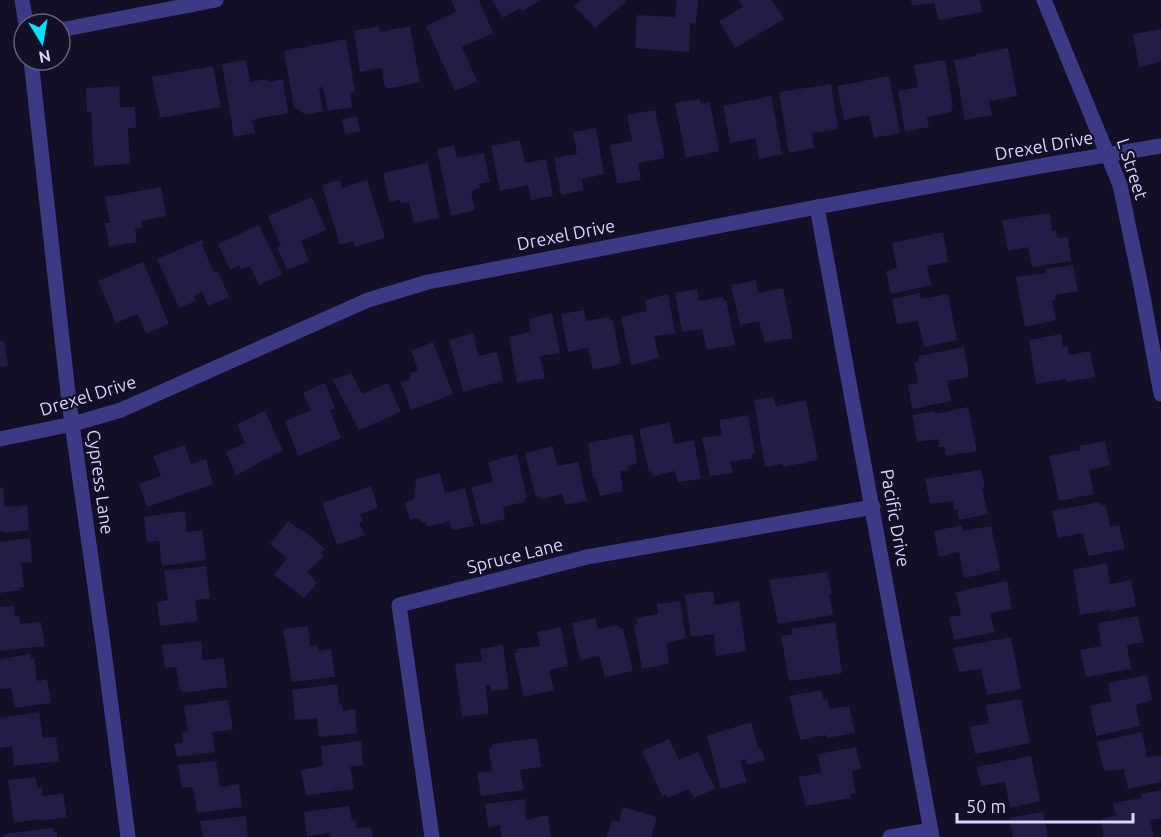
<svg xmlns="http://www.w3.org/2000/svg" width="1161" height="837" viewBox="0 0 1161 837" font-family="Ubuntu,sans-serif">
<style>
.building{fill:#241b47}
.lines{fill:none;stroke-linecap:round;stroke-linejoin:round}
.minor{stroke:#3d3a85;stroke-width:15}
.tertiary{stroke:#3d3a85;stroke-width:15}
.labels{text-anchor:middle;stroke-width:4.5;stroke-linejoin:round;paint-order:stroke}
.street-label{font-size:18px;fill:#d9d4ff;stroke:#130f26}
</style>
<rect width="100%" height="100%" fill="#130f26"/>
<g class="building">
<polygon points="451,0 479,0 493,33 462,47 477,81 455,91 426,26 456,12"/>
<polygon points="492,0 541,0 522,11 520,8 503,18"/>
<polygon points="581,0 624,0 627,1 595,28 574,6"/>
<polygon points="677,0 698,0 696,24 690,23 689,52 635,48 637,15 675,17"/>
<polygon points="738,0 772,0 784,19 735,48 719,21 743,7"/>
<polygon points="911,0 980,0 982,12 939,20 934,3 912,6"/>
<polygon points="378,26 380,32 410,26 420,82 387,89 386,85 384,85 382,68 360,72 354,31"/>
<polygon points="1161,29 1161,62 1139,67 1133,34"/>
<polygon points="346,39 355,92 350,93 352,107 328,111 323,87 319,88 323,111 306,115 294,107 284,51"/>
<polygon points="1008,48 1017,96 989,101 992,115 965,120 954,60 976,56 976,54"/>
<polygon points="246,60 250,82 267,79 268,82 283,79 288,113 252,120 255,133 234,137 222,64"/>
<polygon points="945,60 953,107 951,108 952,112 927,117 929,127 905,132 898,91 918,87 914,65"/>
<polygon points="213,66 221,107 160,118 152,77"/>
<polygon points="889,76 900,133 874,138 869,115 844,120 837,86"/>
<polygon points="831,84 838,129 812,133 814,148 789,153 779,92"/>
<polygon points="119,86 120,107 135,107 136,128 128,128 130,164 94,166 91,112 87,112 86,88"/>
<polygon points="771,96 782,154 759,159 755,138 730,143 723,106"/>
<polygon points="700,99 701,104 710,102 719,151 686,158 675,103"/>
<polygon points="655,110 665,158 638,163 641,180 617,184 610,145 632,141 627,115"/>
<polygon points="357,116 360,131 345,134 342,119"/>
<polygon points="596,128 604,174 582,179 584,190 561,195 554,158 577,154 573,132"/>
<polygon points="520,140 525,163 546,159 553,196 531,200 528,185 500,191 491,146"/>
<polygon points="454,145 457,158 484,153 490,182 479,184 480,188 471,191 475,210 451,216 437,149"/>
<polygon points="428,163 439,218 414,223 409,202 401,203 400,200 389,202 383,173"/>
<polygon points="340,180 342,188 367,180 385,238 355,247 353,241 340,245 322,185"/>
<polygon points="161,187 166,216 141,221 142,228 135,229 137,242 109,247 105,223 110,223 105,197"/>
<polygon points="312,197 326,230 301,241 309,261 287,270 277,247 281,246 268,216"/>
<polygon points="1050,213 1052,231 1056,230 1057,238 1068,237 1071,261 1032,267 1028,247 1008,251 1002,220"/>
<polygon points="259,225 282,274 259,285 250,266 241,269 239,265 230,270 218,244"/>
<polygon points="943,232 948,262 927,266 931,285 891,294 886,271 897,268 892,243"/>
<polygon points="202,240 204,244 202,245 214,273 218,271 229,297 208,306 202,292 194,296 196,301 179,308 157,259"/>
<polygon points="143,262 169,324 146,334 138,314 116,323 98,281"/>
<polygon points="1073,265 1078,291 1055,295 1056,299 1052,300 1056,320 1025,327 1016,277 1046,273 1046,269"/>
<polygon points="756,280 758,293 783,288 793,338 765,343 759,321 740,325 731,285"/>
<polygon points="697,289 699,301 723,297 723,301 726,299 735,345 707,350 702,329 682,332 675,293"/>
<polygon points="920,293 921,299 948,294 957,340 924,347 918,321 897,324 892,299"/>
<polygon points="668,294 675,333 654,336 659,358 631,365 621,317 647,311 645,300"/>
<polygon points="584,310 586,321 609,317 610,320 613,320 621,364 593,370 588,348 568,352 561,314"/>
<polygon points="552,313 560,353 540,356 545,378 517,383 509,337 530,332 529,319"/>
<polygon points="474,333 478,356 497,352 503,381 463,392 449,340"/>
<polygon points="1061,334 1063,347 1067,346 1069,355 1090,351 1095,377 1067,382 1066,379 1036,384 1029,340"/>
<polygon points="0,341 4,341 8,366 0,367"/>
<polygon points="433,342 453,394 411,410 401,383 410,380 411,373 418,370 411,351"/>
<polygon points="964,347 969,377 947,381 951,401 912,409 908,385 918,383 914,363 919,361 919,356"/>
<polygon points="351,373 362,394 388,383 401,412 359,430 333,380"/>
<polygon points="325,383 335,408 330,410 341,438 298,456 285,421 311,410 303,393"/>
<polygon points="773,397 776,406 806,400 818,460 783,467 782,464 765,467 754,400"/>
<polygon points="968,407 977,451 946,456 944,447 939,447 938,439 917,442 912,415 935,411 935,414"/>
<polygon points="265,411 283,451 257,463 258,464 236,475 226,452 245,443 237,424"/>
<polygon points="748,415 755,453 752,454 753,458 730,462 733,473 710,476 702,438 722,435 719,420"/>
<polygon points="670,422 674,444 694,440 701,479 678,482 675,471 653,476 652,471 649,472 639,429"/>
<polygon points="633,434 637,464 627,466 628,470 620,471 623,491 600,496 595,478 593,478 588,443"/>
<polygon points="1105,441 1110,465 1089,470 1094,494 1059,501 1049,456 1080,450 1079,446"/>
<polygon points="185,445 191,464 206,459 213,484 147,507 139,484 161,476 153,456"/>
<polygon points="553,446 557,466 578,462 587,501 565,505 562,494 540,499 539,496 536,497 525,453"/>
<polygon points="517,454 527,498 524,499 524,502 503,507 505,519 481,525 471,487 493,482 488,462"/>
<polygon points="981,470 985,487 982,488 988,514 959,520 957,509 954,510 953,501 930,504 925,479"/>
<polygon points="440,473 445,493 465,488 474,526 452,530 449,521 427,527 426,522 422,523 419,518 410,520 405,503 414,499 416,479"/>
<polygon points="371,486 378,508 360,514 363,521 359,523 365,535 337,545 322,503"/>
<polygon points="3,487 5,507 27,505 29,530 3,533 3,531 0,532 0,488"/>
<polygon points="1100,502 1102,506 1106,505 1110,527 1119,525 1125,549 1088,556 1083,533 1058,538 1052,511"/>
<polygon points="185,511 187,532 202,530 206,560 162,566 159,541 147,542 144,517"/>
<polygon points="288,521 302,531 303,530 325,549 321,553 324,556 307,572 317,583 304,598 274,575 287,558 270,544"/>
<polygon points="962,525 963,531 991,526 1000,570 964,578 959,552 939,557 934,531"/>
<polygon points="30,538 32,562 21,563 24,587 20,587 20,590 0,593 0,542"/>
<polygon points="1107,563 1110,584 1131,580 1136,606 1111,612 1110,610 1080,615 1073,570"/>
<polygon points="206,566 210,598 195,600 198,621 160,626 157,602 168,600 164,571"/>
<polygon points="827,572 832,593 829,594 833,615 778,624 769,580"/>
<polygon points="1007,581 1012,609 990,613 995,632 954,640 949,617 961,615 956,592"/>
<polygon points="713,591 715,605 739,601 746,651 716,656 714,634 691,637 685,595"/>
<polygon points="680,601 686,638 666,643 669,664 642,669 634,625 638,624 636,618 658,614 657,604"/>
<polygon points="14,606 15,616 19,616 20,624 41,622 45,646 0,651 0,607"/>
<polygon points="1138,616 1144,642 1127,645 1131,669 1086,677 1080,650 1101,646 1098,623"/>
<polygon points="595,618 598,629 618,625 619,628 623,628 633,671 605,677 599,656 580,660 572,623"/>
<polygon points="835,622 842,673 789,681 781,636 793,634 791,629"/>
<polygon points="308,626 310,646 317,645 319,651 331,649 335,677 292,682 283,629"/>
<polygon points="561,627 568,666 549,670 554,690 524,697 514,653 518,652 517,649 540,646 537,632"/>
<polygon points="1011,637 1021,689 987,695 981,669 959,672 953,648"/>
<polygon points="201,641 203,660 224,658 227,687 183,693 183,690 180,690 176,667 165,668 162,645"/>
<polygon points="503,645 509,689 491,691 490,685 485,685 489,713 462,717 455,664 482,661 480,649"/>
<polygon points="30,654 31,659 34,658 37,681 47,679 51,703 15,708 11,688 0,689 0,659"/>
<polygon points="1147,675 1152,700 1136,705 1140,726 1096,736 1090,706 1111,701 1108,683"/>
<polygon points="337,684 339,704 342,704 343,711 355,709 357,733 319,737 317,718 295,720 292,690"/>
<polygon points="821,690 824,700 827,699 830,709 849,706 855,733 827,738 826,735 800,740 789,696"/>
<polygon points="1021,699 1030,743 975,754 970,727 989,723 986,705"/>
<polygon points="228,700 233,729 212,732 215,752 177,757 174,744 183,743 182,732 188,731 184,706"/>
<polygon points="39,712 43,738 56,737 59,761 14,766 12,746 0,748 0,718"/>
<polygon points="751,722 759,749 761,748 765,760 748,765 746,759 740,761 747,782 721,789 707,736"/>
<polygon points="1142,732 1147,757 1161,755 1161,782 1128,789 1124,769 1104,771 1097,742"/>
<polygon points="537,738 541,767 520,770 524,790 481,796 477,773 492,771 489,748 492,747 492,744"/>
<polygon points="669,739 679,760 698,752 715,789 694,798 689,789 667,798 666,794 662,796 642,751"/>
<polygon points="361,741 363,765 350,767 354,789 306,795 301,770 323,766 321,746"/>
<polygon points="856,747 861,769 852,771 856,793 850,794 851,798 806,806 798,777 821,773 818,754"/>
<polygon points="1031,756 1040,801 1010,808 1005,782 981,786 977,767"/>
<polygon points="216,761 220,787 239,784 242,807 197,813 194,791 193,791 192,787 182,788 178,765"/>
<polygon points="35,777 38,788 42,788 43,796 63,793 67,817 40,821 40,819 14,823 8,780"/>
<polygon points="1161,790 1161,818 1150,820 1154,837 1104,837 1101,819 1116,816 1113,803 1141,798 1141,794"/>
<polygon points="525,799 526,820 548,815 551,837 502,837 500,825 488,827 485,804"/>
<polygon points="349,806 352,821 355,820 356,828 371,827 373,837 331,837 330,833 307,836 304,812"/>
<polygon points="623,807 657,817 651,837 607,837 612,820 619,822"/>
<polygon points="1043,812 1048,837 1013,837 1009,818"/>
<polygon points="246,816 248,837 203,837 200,821"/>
<polygon points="53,828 54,832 57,832 57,837 4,837 4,834"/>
</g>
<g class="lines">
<g class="minor">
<polyline points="22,0 26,24"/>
<polyline points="60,30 216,0"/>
<polyline points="31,60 69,402 103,643 128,837"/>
<polyline points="817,207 932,837"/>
<polyline points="0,439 73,424 121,410 368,300 428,282 817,207 1046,165 1161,146"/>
<polyline points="432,837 399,605 587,557 873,507"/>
<polyline points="890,837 931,830"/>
</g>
<polyline class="tertiary" points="1044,0 1120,185 1141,286 1161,394"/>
</g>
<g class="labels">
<g class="street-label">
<text transform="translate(1044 146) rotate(-10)" y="6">Drexel Drive</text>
<text transform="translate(1132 169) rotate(72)" y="6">L Street</text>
<text transform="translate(566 235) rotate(-11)" y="6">Drexel Drive</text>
<text transform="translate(88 396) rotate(-17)" y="6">Drexel Drive</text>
<text transform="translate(100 482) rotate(82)" y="6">Cypress Lane</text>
<text transform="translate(895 518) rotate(80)" y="6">Pacific Drive</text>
<text transform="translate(515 556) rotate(-14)" y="6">Spruce Lane</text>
</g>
</g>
<g transform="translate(42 42) rotate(169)"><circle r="28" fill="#130f26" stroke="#625e7d" stroke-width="1.5"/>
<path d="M0-4.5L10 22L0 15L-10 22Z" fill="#00e5ff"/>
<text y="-9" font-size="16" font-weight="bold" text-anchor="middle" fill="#d9d4ff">N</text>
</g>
<path d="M957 813v9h176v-9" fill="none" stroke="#d9d4ff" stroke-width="3"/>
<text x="966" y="813" font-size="18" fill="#d9d4ff" stroke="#130f26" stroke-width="4.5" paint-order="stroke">50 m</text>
</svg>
